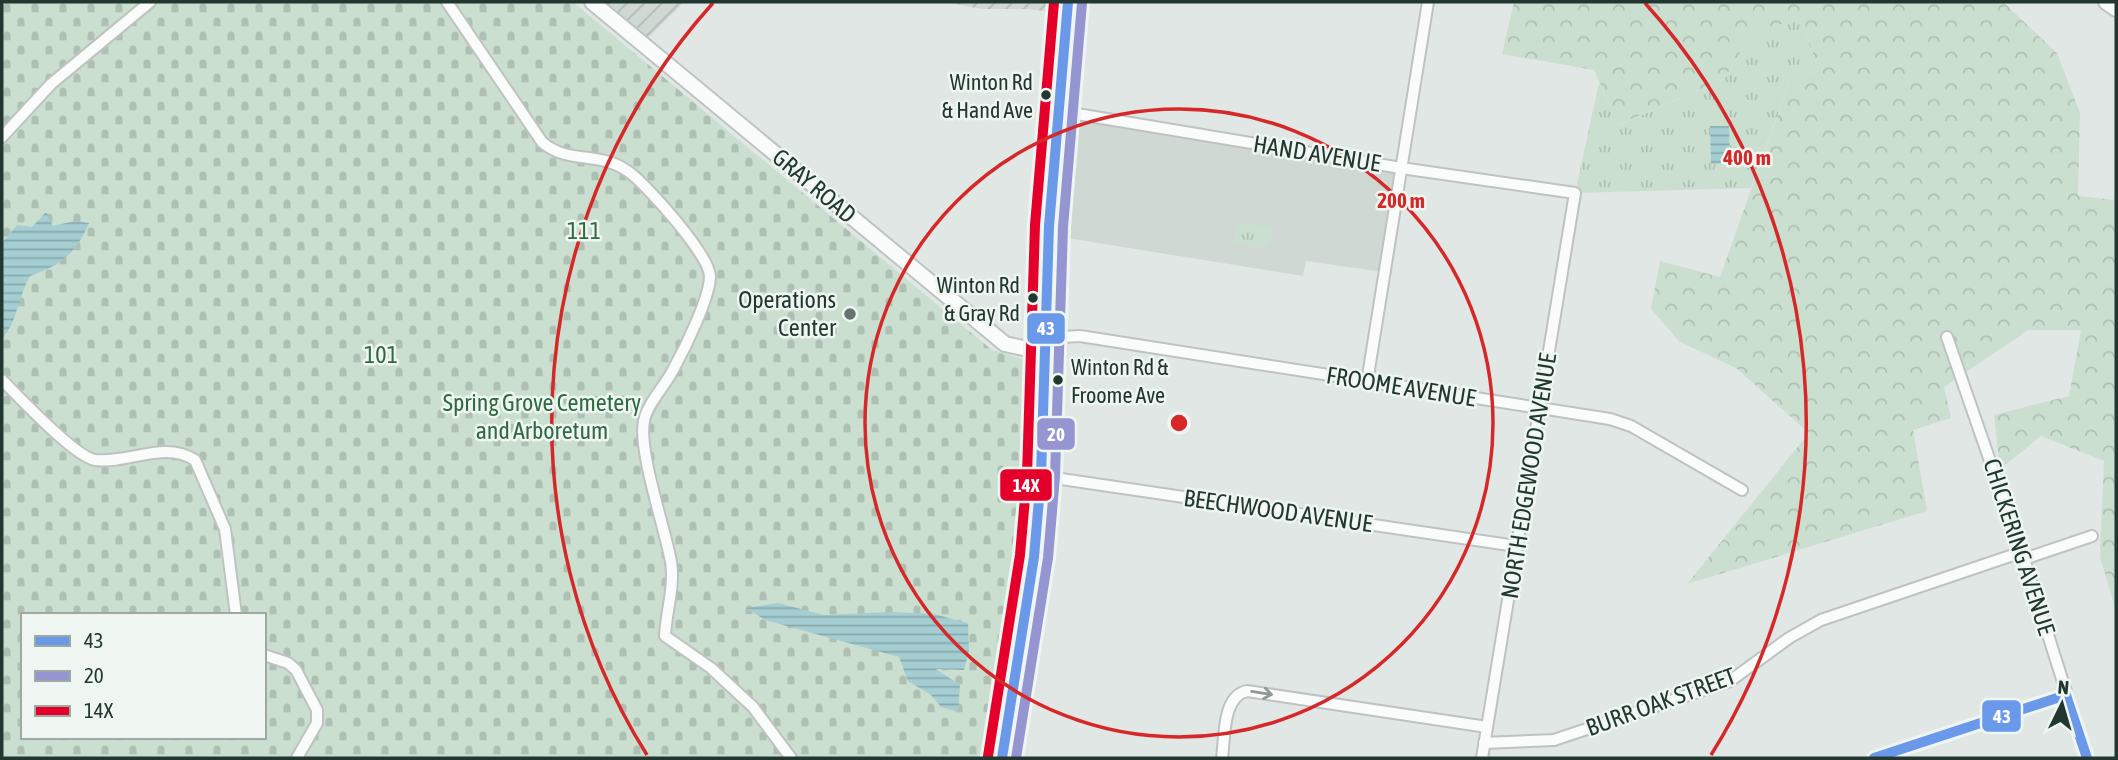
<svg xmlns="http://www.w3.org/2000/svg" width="2118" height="760" viewBox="0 0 2118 760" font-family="'Asap Condensed',sans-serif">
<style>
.built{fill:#cfd8d3}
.industrial{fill:url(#industrial-furrows)}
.forest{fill:url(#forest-crowns)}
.cemetery{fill:url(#cemetery-stones);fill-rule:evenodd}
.park{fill:url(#park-tufts)}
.water{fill:url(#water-rules)}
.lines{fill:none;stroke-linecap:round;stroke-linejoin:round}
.street-casing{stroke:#bec3c1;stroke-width:14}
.secondary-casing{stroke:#bec4c1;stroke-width:18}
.street{stroke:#fafbfb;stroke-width:10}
.secondary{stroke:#fafbfb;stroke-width:14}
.bus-1-casing{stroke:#eff6f2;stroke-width:16}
.bus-2-casing{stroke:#eff6f2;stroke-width:16}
.bus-3-casing{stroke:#eff6f2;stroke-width:16}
.bus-1{stroke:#6b99ea;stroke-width:10}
.bus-2{stroke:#9595d1;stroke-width:10}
.bus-3{stroke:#e4002b;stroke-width:10}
.oneway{stroke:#8e9996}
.ring{fill:none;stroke:#d62828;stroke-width:3.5}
.bus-dot{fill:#213730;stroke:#eff6f2;stroke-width:2.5}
.poi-dot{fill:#64756f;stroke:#eff6f2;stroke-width:2.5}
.labels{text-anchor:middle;stroke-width:5;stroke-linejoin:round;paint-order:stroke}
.bus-label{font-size:22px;fill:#213730;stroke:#eff6f2;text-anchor:end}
.street-label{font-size:24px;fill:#213730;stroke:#eff6f2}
.park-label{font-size:24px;fill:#2f6a42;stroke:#eff6f2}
.poi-label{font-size:24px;fill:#213730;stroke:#eff6f2;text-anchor:end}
.centre{fill:#d62828;stroke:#eff6f2;stroke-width:3.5}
.ring-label{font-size:21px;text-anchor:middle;font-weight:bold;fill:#d62828;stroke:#eff6f2;stroke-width:5;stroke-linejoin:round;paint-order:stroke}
.line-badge{stroke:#eff6f2;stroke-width:2.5}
.badge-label{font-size:19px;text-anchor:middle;font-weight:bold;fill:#fff}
</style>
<defs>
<pattern id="industrial-furrows" width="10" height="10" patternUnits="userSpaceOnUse" patternTransform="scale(1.75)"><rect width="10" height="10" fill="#cfd8d3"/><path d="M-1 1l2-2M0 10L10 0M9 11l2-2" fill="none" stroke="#b1bab5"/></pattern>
<pattern id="forest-crowns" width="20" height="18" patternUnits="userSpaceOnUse" patternTransform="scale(1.75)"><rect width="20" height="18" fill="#cbdfd0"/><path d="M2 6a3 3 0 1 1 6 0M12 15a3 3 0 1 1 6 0" fill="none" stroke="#aec0b3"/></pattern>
<pattern id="cemetery-stones" width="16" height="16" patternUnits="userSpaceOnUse" patternTransform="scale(1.75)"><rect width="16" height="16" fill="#cbdfd0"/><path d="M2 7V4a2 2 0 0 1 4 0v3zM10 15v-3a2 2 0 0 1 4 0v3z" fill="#aec0b3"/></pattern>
<pattern id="park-tufts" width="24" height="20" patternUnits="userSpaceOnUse" patternTransform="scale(1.75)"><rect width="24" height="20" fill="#cbdfd0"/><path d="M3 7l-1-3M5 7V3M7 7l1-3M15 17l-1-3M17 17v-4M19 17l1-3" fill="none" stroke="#aec0b3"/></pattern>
<pattern id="water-rules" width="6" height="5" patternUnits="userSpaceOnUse" patternTransform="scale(1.75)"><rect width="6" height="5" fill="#a5ced2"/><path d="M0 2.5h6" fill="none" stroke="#86a8ab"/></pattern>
</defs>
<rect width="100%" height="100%" fill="#e1e7e4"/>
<polygon class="built" points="1059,111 1401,168 1384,272 1306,261 1303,276 1049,235"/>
<g class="industrial">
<polygon points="592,2 684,2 642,44"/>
<polygon points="946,2 1068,2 1067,14 1029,9 981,9"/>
</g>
<polygon class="forest" points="1514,2 2003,2 2057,53 2080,113 2078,196 2116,200 2116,611 2100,557 2104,461 2041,436 2000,469 1994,415 2069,396 2081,330 2028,330 1944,387 1951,418 1913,430 1927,511 1687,584 1809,433 1736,368 1680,342 1651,309 1660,261 1720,277 1790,80 1819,71 1801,18 1751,34 1724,79 1618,125 1594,70 1502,54"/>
<path class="cemetery" d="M2,2H573L992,350L1023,359L1028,371L1019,542L985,758H2ZM23,615H264V737H23Z"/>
<g class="park">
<polygon points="1801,18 1819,71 1790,80 1751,188 1575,193 1599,83 1619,125 1724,79 1751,34"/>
<polygon points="1238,224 1273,226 1270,246 1254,248 1233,243"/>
</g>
<g class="water">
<polygon points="1710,126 1729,126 1730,163 1711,164"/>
<path d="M46,212L53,226L75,221L89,223C76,254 61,265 30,276C18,296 18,321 2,339V243L17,225L32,227Z"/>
<polygon points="778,603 824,615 892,612 934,614 968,623 969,650 964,670 936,669 960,685 958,712 941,707 931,695 908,681 899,657 765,620 746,608"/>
</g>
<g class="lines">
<g class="street-casing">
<g id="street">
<path d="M447,2L542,142C568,165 599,150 629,172C648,186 709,255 710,276C710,298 684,350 673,370C665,386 647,404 644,421C638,451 665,528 671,562C675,586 666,612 665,636L711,668L753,707L791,758"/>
<polyline points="1059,111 1401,168 1575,193 1482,758"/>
<polyline points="2,137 51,84 150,2"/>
<polyline points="1947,337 2024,559 2087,758"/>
<polyline points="1045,345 1060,337 1080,336 1610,419 1631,426 1742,490"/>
<path d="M2,380C19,397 75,457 95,460C129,464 164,440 195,460L225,529L236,615"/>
<polyline points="1367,382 1428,2"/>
<polyline points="1041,476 1516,546"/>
<polyline points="2024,559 2092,536"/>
<polyline points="264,655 288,663 296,670 317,710 317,723 297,758"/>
<polyline points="1484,743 1554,740 1730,681 1789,638 1821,620 2022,552"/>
<path d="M1222,758C1225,738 1222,696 1247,691L1487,727"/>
<polyline points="1874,758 2066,695"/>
</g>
</g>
<g class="secondary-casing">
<g id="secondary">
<polyline points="592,2 1005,344 1023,348 1045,345"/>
<polyline points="2106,2 2116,9"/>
<polyline points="1002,758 1034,557 1041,476 1049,226 1068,2"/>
</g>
</g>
<use href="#street" class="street"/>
<use href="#secondary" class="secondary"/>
<g class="bus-1-casing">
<g id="bus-1">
<polyline points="1002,758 1034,557 1041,476 1049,226 1068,2"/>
<polyline points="1874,758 2066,695 2087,758"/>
</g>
</g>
<g class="bus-2-casing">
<polyline id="bus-2" points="1016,758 1048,558 1055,476 1063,227 1082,3"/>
</g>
<g class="bus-3-casing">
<polyline id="bus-3" points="988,756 1020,555 1027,475 1035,225 1054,2"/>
</g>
<use href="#bus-1" class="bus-1"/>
<use href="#bus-2" class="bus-2"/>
<use href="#bus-3" class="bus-3"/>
</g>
<defs><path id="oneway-shaft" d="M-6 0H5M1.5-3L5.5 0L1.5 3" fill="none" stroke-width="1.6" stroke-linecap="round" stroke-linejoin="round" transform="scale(1.75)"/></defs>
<use class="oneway" href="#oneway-shaft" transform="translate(1262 693) rotate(9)"/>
<g class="ring">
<circle cx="1179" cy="423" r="314"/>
<path d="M647 755A627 627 0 0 1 713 3M1645 3A627 627 0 0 1 1711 755"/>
</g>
<g class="bus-dot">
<circle cx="1046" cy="95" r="6"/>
<circle cx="1033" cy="298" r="6"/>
<circle cx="1058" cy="380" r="6"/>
</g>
<circle class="poi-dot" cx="850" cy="314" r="7"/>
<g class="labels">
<g class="bus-label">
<text x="1033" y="90">Winton Rd<tspan x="1033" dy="28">&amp; Hand Ave</tspan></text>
<text x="1020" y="293">Winton Rd<tspan x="1020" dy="28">&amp; Gray Rd</tspan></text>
<text x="1071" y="375" text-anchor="start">Winton Rd &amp;<tspan x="1071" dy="28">Froome Ave</tspan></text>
</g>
<g class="street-label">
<text transform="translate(1317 154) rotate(9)" y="8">HAND AVENUE</text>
<text transform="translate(814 186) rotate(40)" y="8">GRAY ROAD</text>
<text transform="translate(1401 387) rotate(9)" y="8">FROOME AVENUE</text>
<text transform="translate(1529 476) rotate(-81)" y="8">NORTH EDGEWOOD AVENUE</text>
<text transform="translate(1278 511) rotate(8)" y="8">BEECHWOOD AVENUE</text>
<text transform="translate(2019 547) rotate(72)" y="8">CHICKERING AVENUE</text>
<text transform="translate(1661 702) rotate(-20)" y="8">BURR OAK STREET</text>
</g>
<g class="park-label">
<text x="584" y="239">111</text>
<text x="381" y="363">101</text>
<text x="542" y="411">Spring Grove Cemetery<tspan x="542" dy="28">and Arboretum</tspan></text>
</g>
<g class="poi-label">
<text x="836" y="308">Operations<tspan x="836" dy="28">Center</tspan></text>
</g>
</g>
<circle cx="1179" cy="423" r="10" class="centre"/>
<g class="ring-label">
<text x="1747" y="165">400 m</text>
<text x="1401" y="208">200 m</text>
</g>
<g class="line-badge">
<rect x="1026" y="312" width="40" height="33" rx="7" fill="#6b99ea"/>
<rect x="1036" y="417" width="40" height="34" rx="7" fill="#9595d1"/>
<rect x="999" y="468" width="54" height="34" rx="7" fill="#e4002b"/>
<rect x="1981" y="699" width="41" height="34" rx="7" fill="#6b99ea"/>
</g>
<g class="badge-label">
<text x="1046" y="335">43</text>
<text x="1056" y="441">20</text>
<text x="1026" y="492">14X</text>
<text x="2002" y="723">43</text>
</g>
<rect width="2118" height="760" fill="none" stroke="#213730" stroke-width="7"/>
<rect x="21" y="613" width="245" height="126" fill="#eff6f2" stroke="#9daaa4" stroke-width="2"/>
<rect x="35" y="636" width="35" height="10" fill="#6b99ea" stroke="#9daaa4" stroke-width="2"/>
<text x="84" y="648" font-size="21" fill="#213730">43</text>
<rect x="35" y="671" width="35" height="10" fill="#9595d1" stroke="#9daaa4" stroke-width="2"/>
<text x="84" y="683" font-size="21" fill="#213730">20</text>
<rect x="35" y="706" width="35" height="10" fill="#e4002b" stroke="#9daaa4" stroke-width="2"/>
<text x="84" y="718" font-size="21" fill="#213730">14X</text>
<g transform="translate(2062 704) rotate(5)" stroke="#eff6f2" stroke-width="5" paint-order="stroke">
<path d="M0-5L12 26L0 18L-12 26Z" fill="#213730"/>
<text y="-10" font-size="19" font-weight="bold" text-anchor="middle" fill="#213730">N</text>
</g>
</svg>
